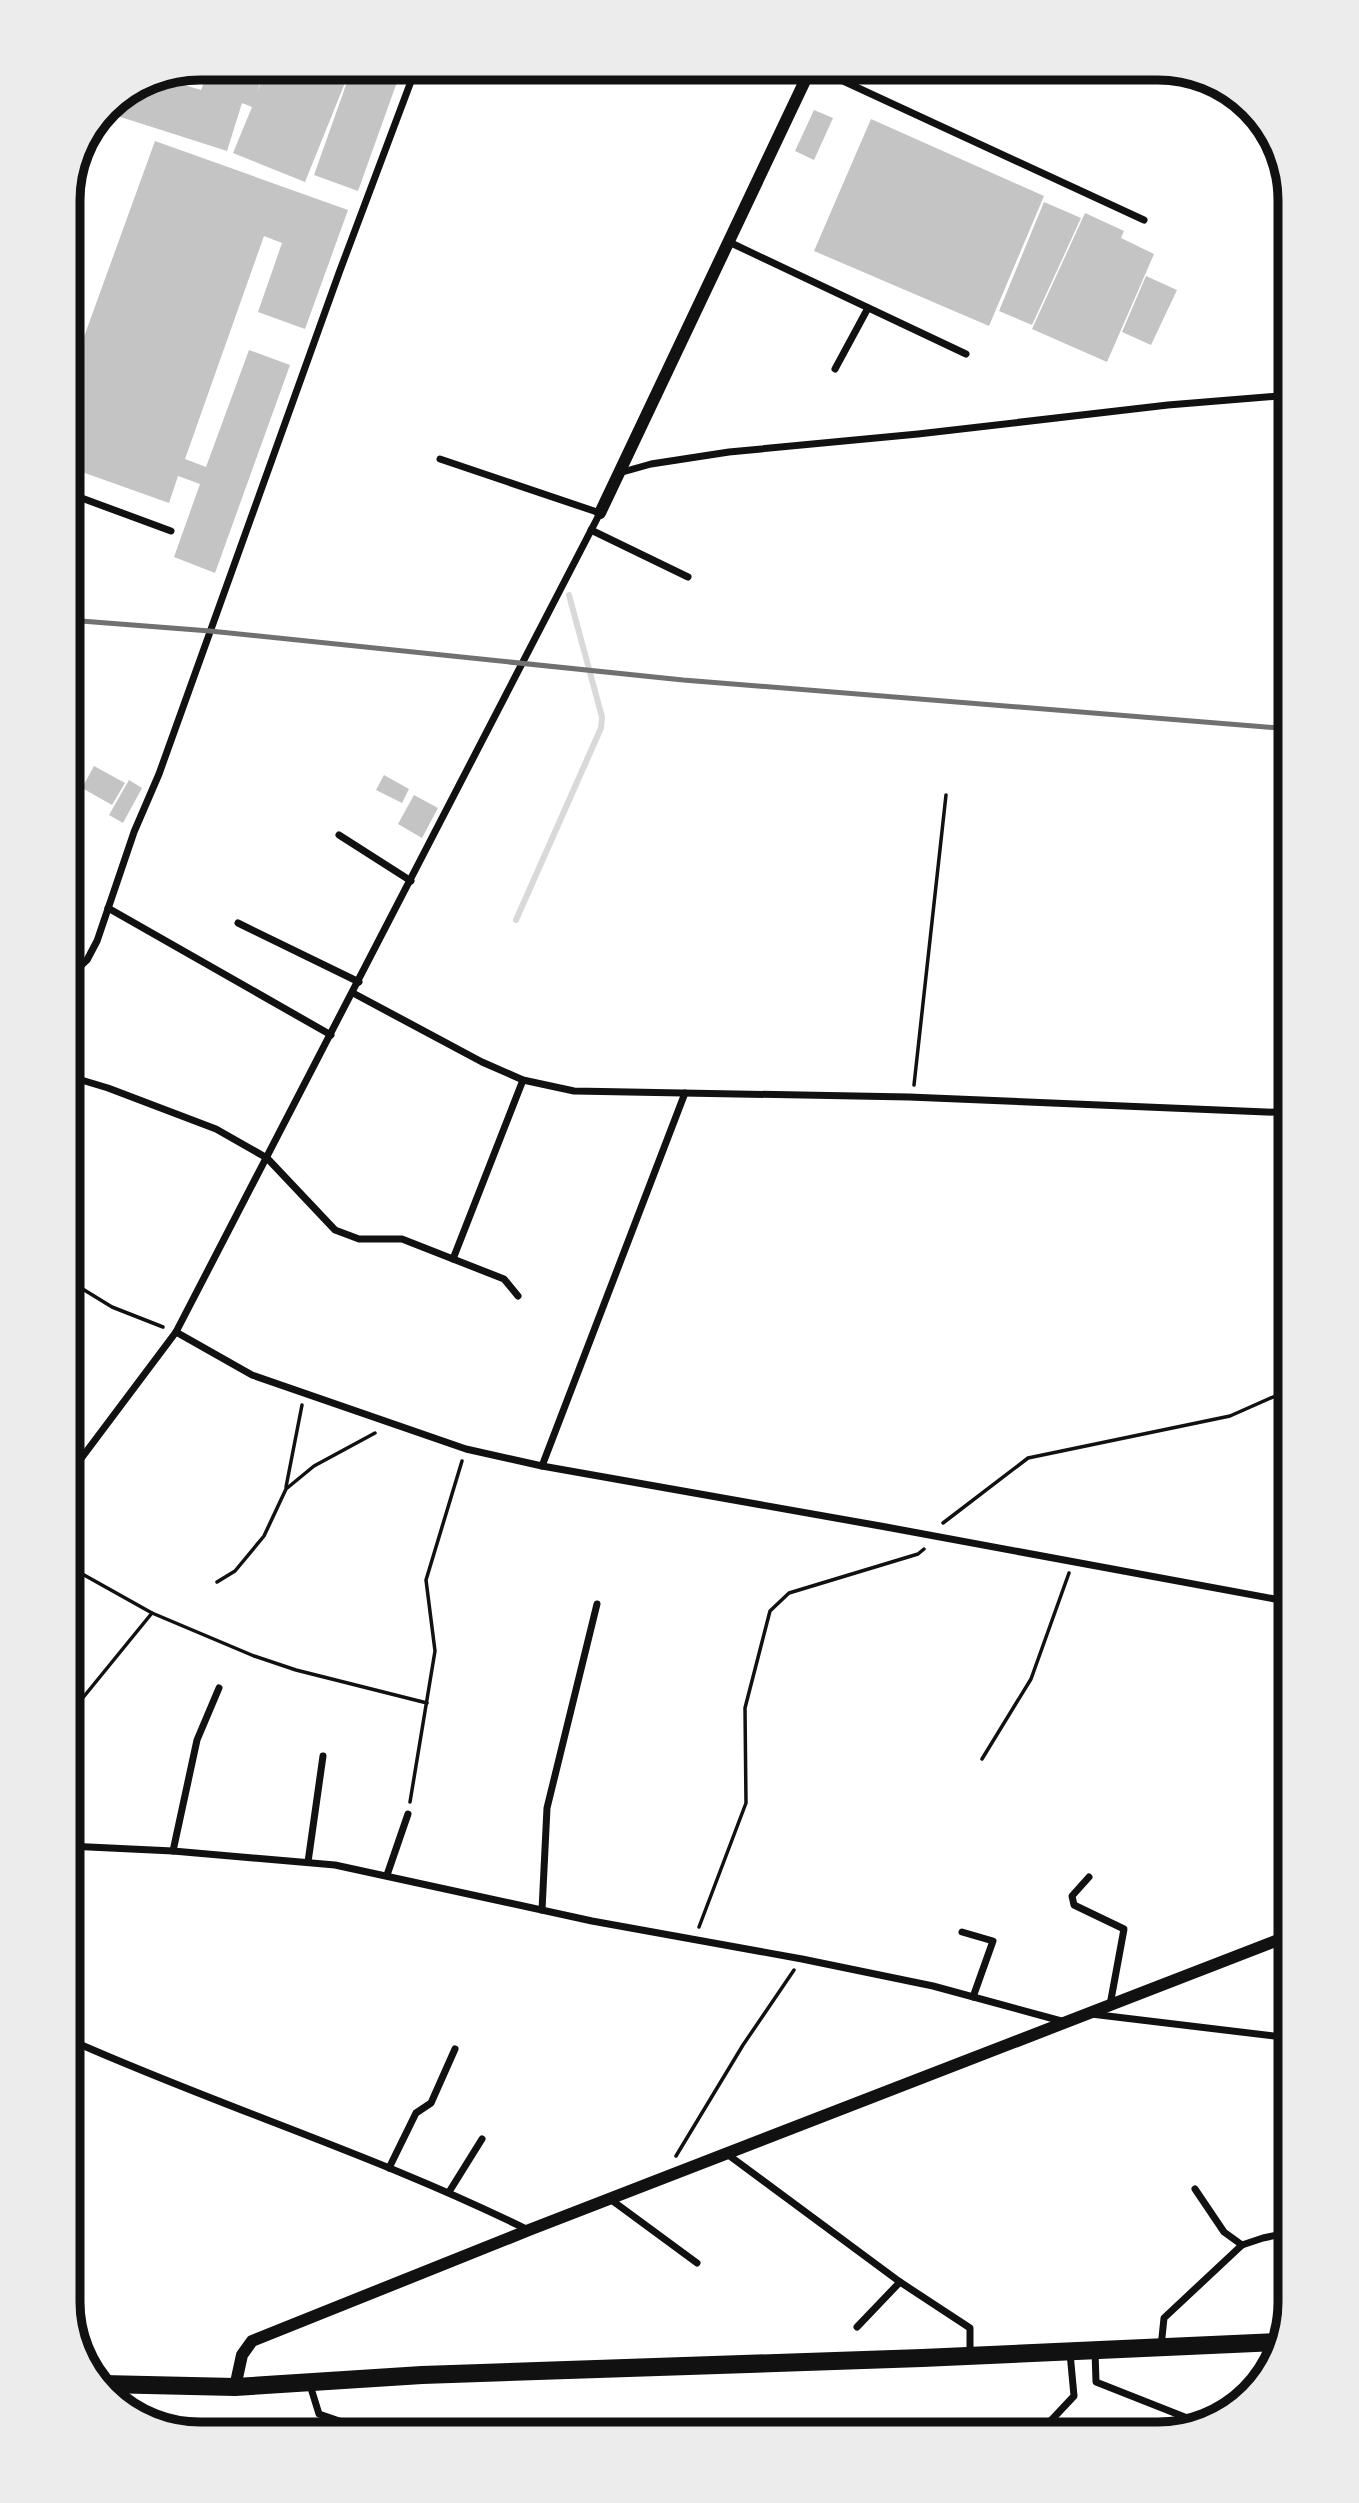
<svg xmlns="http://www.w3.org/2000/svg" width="1359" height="2503" viewBox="0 0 1359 2503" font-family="Jost,sans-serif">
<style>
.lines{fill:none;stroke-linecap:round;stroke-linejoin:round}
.stream{stroke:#d9d9d9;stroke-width:6}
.building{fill:#c4c4c4}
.path{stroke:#111;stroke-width:3.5}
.minor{stroke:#111;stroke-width:7}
.tertiary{stroke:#111;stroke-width:12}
.primary{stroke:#111;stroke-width:18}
.rail{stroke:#707070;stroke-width:5}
.rim{fill:none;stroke:#111;stroke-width:9}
</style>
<rect width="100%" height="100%" fill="#fff"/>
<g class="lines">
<polyline class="stream" points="516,920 601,728 602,717 569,595"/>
</g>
<g class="building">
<polygon points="200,68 265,68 257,92 267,68 351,68 305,182 233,153 252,107 242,103 227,151 105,112 107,107 150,78 158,77 201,90 204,82 176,73"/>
<polygon points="352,68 402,68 358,191 314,175"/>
<polygon points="814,110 833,118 814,160 795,151"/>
<polygon points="871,119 1044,196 989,326 814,251"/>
<polygon points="155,141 348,210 305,329 258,312 282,243 264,236 185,459 206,467 249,350 290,365 215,573 174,557 200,484 178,476 169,503 68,467 68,381"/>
<polygon points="1044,202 1081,218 1032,325 999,311"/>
<polygon points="1085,213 1124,231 1121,238 1154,254 1107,362 1032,329"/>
<polygon points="69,245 80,250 69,278"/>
<polygon points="1146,276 1177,290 1151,345 1122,332"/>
<polygon points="94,766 125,783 112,805 82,788"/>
<polygon points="384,775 409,789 402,803 376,790"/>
<polygon points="129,780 142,788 123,823 109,815"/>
<polygon points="414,795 438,808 422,838 398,824"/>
</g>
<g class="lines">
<g class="path">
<polyline points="914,1085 946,795"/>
<polyline points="68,1280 112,1307 163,1327"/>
<polyline points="286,1487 302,1405"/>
<polyline points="943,1523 1028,1458 1230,1416 1291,1389"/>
<polyline points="217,1582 235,1571 264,1536 286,1489 314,1466 375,1433"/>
<polyline points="152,1613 254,1656 296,1670 427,1703"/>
<polyline points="68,1716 152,1613 68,1566"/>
<polyline points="982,1759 1031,1679 1069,1573"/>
<polyline points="410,1802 435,1651 426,1580 462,1461"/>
<polyline points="699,1927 746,1803 745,1708 770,1611 789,1593 918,1554 924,1549"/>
<polyline points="676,2156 743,2045 794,1970"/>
</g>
<g class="minor">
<polyline points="815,68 1144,220"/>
<polyline points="729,242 966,354"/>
<polyline points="835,369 868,308"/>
<polyline points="619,473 651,464 729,452 918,434 1168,405 1291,395"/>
<polyline points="68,493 171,531"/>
<polyline points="591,530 688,577"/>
<polyline points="339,835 411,881"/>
<polyline points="108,908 331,1035"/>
<polyline points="238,923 359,982"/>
<polyline points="68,978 87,960 97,941 134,832 159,774 339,273 416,68"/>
<polyline points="353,993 482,1062 523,1080 574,1091 909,1097 1291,1113"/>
<polyline points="68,1076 108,1088 216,1129 267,1158 335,1230 359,1239 402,1239 504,1279 518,1296"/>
<polyline points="453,1259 523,1080"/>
<polyline points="176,1332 252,1375 466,1449 542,1466 886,1527 1291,1602"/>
<polyline points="542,1466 685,1093"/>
<polyline points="68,1476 176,1332 600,513 440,459"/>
<polyline points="68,1846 173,1851 335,1865 592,1921 802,1959 933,1986 1065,2022"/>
<polyline points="173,1851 197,1740 219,1688"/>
<polyline points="308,1862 323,1756"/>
<polyline points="387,1875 408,1814"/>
<polyline points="1089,1877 1072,1896 1074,1905 1124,1929 1110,2005"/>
<polyline points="542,1910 547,1808 597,1604"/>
<polyline points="962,1932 993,1941 973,1997"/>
<polyline points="1091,2014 1291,2038"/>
<path d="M68,2039C220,2107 379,2156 528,2230"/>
<polyline points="727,2154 900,2282 970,2328 970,2356"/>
<polyline points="389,2168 416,2113 431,2103 455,2049"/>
<polyline points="1195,2189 1224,2232 1242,2245"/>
<polyline points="449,2192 482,2139"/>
<polyline points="610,2199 697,2263"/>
<polyline points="857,2327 900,2282"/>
<polyline points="1161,2347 1164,2318 1242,2245 1263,2238 1291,2232"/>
<polyline points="1095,2351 1096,2382 1205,2425"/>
<polyline points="310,2385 319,2414 354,2426 400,2435"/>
<polyline points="349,2435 354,2426"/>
<polyline points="1028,2435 1043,2429 1074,2396 1070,2353"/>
</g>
<g class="tertiary">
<polyline points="600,513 811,68"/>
<polyline points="235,2387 242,2355 252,2341 529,2230 1291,1935"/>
</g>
<polyline class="primary" points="103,2384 235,2387 422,2375 922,2358 1279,2342"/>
<polyline class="rail" points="68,620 210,631 683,680 1291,729"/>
</g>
<path d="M0 0H1359V2503H0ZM200 80H1158A120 120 0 0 1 1278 200V2302A120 120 0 0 1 1158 2422H200A120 120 0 0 1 80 2302V200A120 120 0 0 1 200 80Z" fill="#ececec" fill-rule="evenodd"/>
<path class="rim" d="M200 80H1158A120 120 0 0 1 1278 200V2302A120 120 0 0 1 1158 2422H200A120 120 0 0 1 80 2302V200A120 120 0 0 1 200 80Z"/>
</svg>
